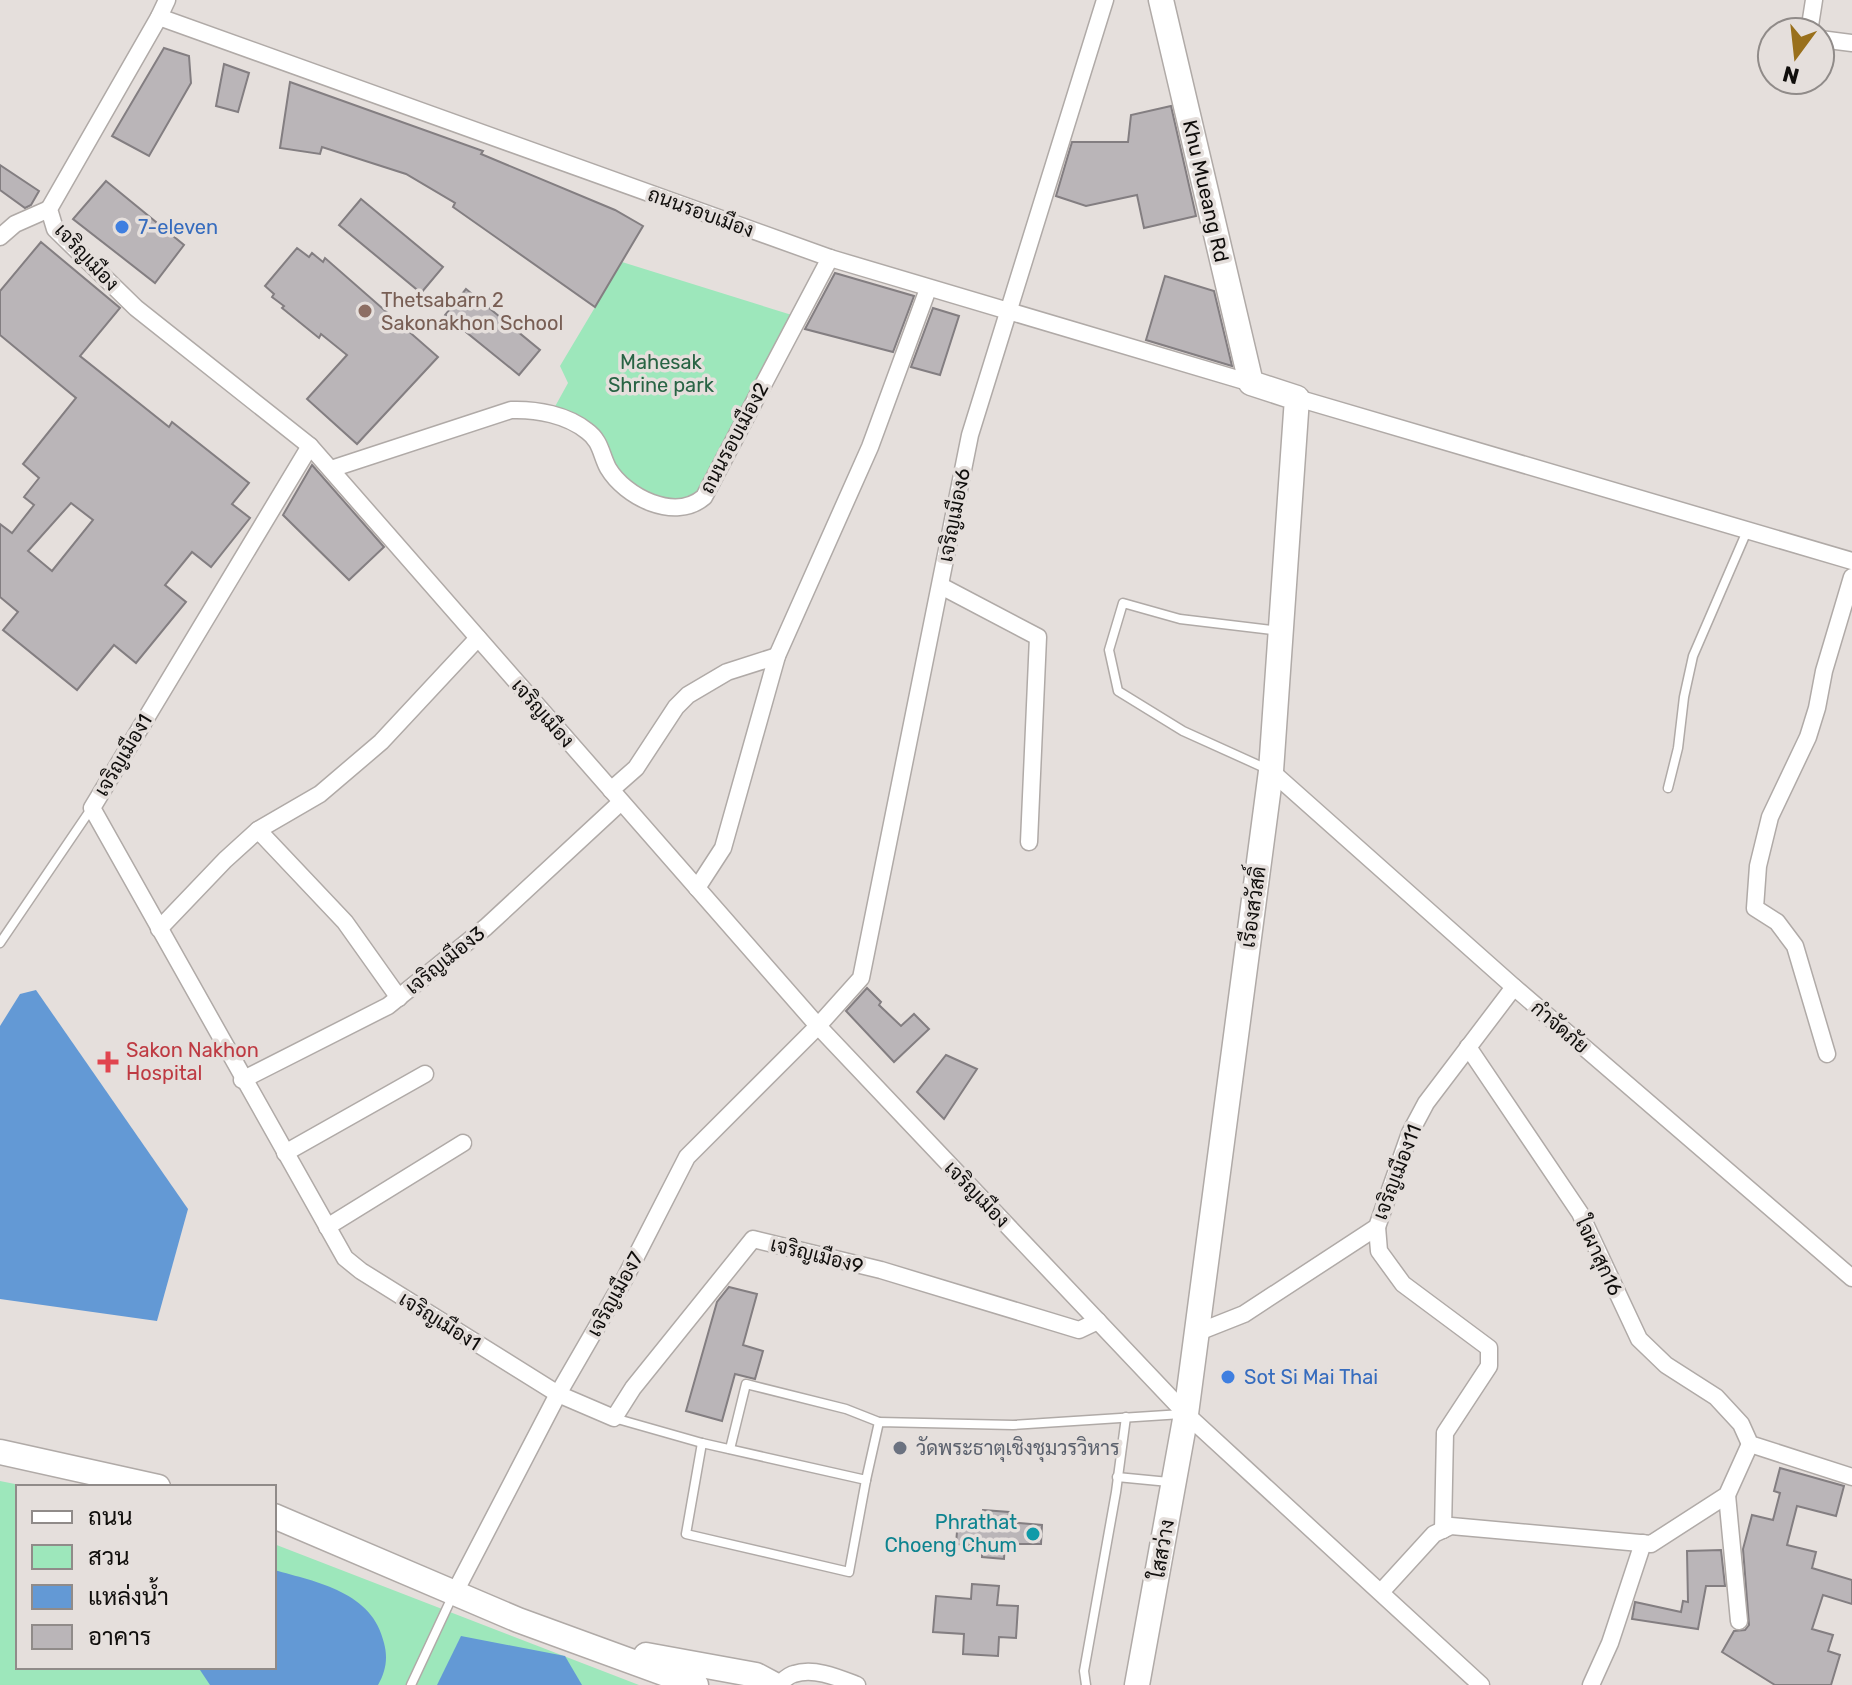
<svg xmlns="http://www.w3.org/2000/svg" width="1852" height="1685" viewBox="0 0 1852 1685" font-family="Rubik,Sarabun,sans-serif">
<style>
.green{fill:#9de7bb}
.water{fill:#6399d5}
.building{fill:#bab5b8;stroke:#837e81;stroke-width:2;fill-rule:evenodd}
.lines{fill:none;stroke-linecap:round;stroke-linejoin:round}
.lane-casing{stroke:#b0aaa7;stroke-width:11}
.street-casing{stroke:#b0aaa7;stroke-width:19}
.secondary-casing{stroke:#b0aaa7;stroke-width:27}
.lane{stroke:#fff;stroke-width:8}
.street{stroke:#fff;stroke-width:16}
.secondary{stroke:#fff;stroke-width:24}
.shop-dot{fill:#3f7fe0;stroke:#e5dfdc;stroke-width:3}
.education-dot{fill:#8d6e63;stroke:#e5dfdc;stroke-width:3}
.health-dot{fill:#e0444e;stroke:#e5dfdc;stroke-width:3}
.worship-dot{fill:#6b7280;stroke:#e5dfdc;stroke-width:3}
.culture-dot{fill:#0f9aa8;stroke:#e5dfdc;stroke-width:3}
.labels{text-anchor:middle;stroke-width:7;stroke-linejoin:round;paint-order:stroke}
.street-label{font-size:20px;fill:#100e0c;stroke:#e5dfdc}
.shop-label{font-size:20px;fill:#366cbe;stroke:#e5dfdc;text-anchor:start}
.education-label{font-size:20px;fill:#785e54;stroke:#e5dfdc;text-anchor:start}
.park-label{font-size:20px;fill:#286444;stroke:#e5dfdc}
.health-label{font-size:20px;fill:#be3a42;stroke:#e5dfdc;text-anchor:start}
.worship-label{font-size:20px;fill:#5b616d;stroke:#e5dfdc;text-anchor:start}
.culture-label{font-size:20px;fill:#0d838f;stroke:#e5dfdc;text-anchor:end}
</style>
<rect width="100%" height="100%" fill="#e5dfdc"/>
<g class="green">
<polygon points="622,262 795,316 693,506 652,504 619,481 597,440 552,412 568,383 560,366"/>
<polygon points="0,1481 30,1487 18,1487 18,1667 274,1667 274,1544 639,1685 0,1685"/>
</g>
<g class="water">
<polygon points="36,990 188,1209 157,1321 0,1299 0,1026 20,994"/>
<path d="M274,1570C317,1582 373,1592 384,1643C388,1658 386,1671 378,1685H210L198,1667H274Z"/>
<polygon points="461,1636 565,1656 582,1685 437,1685"/>
</g>
<g class="building">
<polygon points="164,48 189,56 191,83 149,156 112,136"/>
<polygon points="224,64 249,73 238,112 216,106"/>
<polygon points="290,82 483,151 481,154 615,210 643,226 595,307 453,207 455,203 406,174 322,147 320,154 280,148"/>
<polygon points="1171,106 1196,216 1144,228 1137,195 1086,206 1056,196 1072,142 1128,142 1131,115"/>
<polygon points="0,165 39,191 31,205 25,208 0,190"/>
<polygon points="106,181 184,245 155,283 73,219"/>
<polygon points="361,199 443,267 421,293 339,225"/>
<path d="M41,242L120,308L80,356L169,427L172,422L249,483L232,504L250,518L211,567L192,552L165,585L186,602L136,663L114,645L77,690L3,630L18,612L0,597V524L12,533L34,505L24,497L39,478L23,464L76,398L0,335V291ZM71,503L93,520L52,571L28,551Z"/>
<polygon points="297,248 309,257 312,253 323,262 325,258 438,357 357,444 307,399 347,355 321,334 319,338 282,308 284,306 272,297 274,294 265,286"/>
<polygon points="835,273 914,296 893,352 805,329"/>
<polygon points="1165,276 1214,291 1232,366 1146,340"/>
<polygon points="466,289 540,350 519,375 445,315"/>
<polygon points="933,308 959,316 940,375 911,367"/>
<polygon points="312,465 384,547 349,580 283,515"/>
<polygon points="867,988 881,1002 879,1005 901,1026 914,1014 929,1029 894,1062 846,1011"/>
<polygon points="946,1055 977,1069 944,1119 917,1092"/>
<polygon points="729,1287 757,1294 743,1345 763,1351 755,1379 735,1374 722,1421 686,1411 717,1302"/>
<polygon points="1780,1468 1844,1486 1836,1516 1797,1506 1787,1545 1816,1552 1812,1568 1852,1580 1852,1604 1823,1595 1812,1629 1833,1635 1828,1651 1840,1655 1831,1685 1775,1685 1722,1652 1734,1631 1745,1630 1749,1625 1743,1549 1752,1515 1773,1520 1780,1493 1774,1491"/>
<polygon points="983,1510 1009,1512 1008,1522 1042,1525 1041,1544 1005,1544 1004,1559 982,1557 982,1546 956,1544 958,1519 982,1521"/>
<polygon points="1721,1550 1725,1586 1706,1586 1698,1629 1632,1619 1635,1602 1681,1612 1683,1601 1688,1602 1687,1551"/>
<polygon points="972,1584 999,1586 997,1605 1018,1606 1016,1638 999,1637 998,1656 963,1654 964,1634 933,1632 936,1596 971,1599"/>
</g>
<g class="lines">
<g class="lane-casing">
<g id="lane">
<polyline points="1267,769 1183,731 1118,691 1109,650 1123,603 1180,619 1280,631"/>
<polyline points="1668,788 1678,748 1684,697 1693,656 1747,531"/>
<polyline points="0,943 91,809"/>
<polyline points="614,1418 702,1443 866,1480 879,1422 1013,1425 1182,1414"/>
<polyline points="702,1443 686,1534 849,1572 866,1480"/>
<polyline points="730,1449 746,1384 846,1409 879,1422"/>
<polyline points="1117,1477 1169,1482"/>
<polyline points="411,1685 453,1595"/>
<polyline points="1086,1685 1084,1671 1116,1492 1126,1417"/>
</g>
</g>
<g class="street-casing">
<g id="street">
<polyline points="167,0 159,17 49,209 55,229 136,308 310,446 818,1026 1186,1414 1481,1685"/>
<polyline points="159,17 830,258 1251,383"/>
<polyline points="1809,32 1814,0"/>
<polyline points="1820,39 1852,43"/>
<polyline points="0,237 15,224 49,209"/>
<polyline points="1297,398 1852,561"/>
<polyline points="310,446 92,808 345,1258 361,1271 558,1394 614,1418 633,1388 753,1239 881,1270 1079,1330 1098,1321"/>
<path d="M331,469L511,410C537,409 567,415 587,431C601,441 601,455 608,468C625,497 675,522 704,497L830,258"/>
<polyline points="941,586 1038,637 1029,842"/>
<polyline points="1271,771 1514,987 1852,1278"/>
<polyline points="611,790 636,768 676,707 688,695 727,672 777,656"/>
<polyline points="258,830 320,794 381,742 478,638"/>
<polyline points="697,888 723,848 777,656 870,447 928,289"/>
<polyline points="159,929 225,860 258,830 345,922 399,998"/>
<polyline points="1468,1047 1580,1213 1639,1339 1666,1365 1716,1397 1741,1424 1750,1444 1852,1477"/>
<polyline points="1827,1054 1795,946 1777,922 1755,908 1758,866 1770,817 1808,737 1817,708 1824,671 1852,577"/>
<polyline points="242,1080 388,1006 486,927 621,802"/>
<polyline points="285,1153 425,1074"/>
<polyline points="327,1227 463,1143"/>
<polyline points="1377,1227 1379,1251 1403,1284 1489,1348 1489,1366 1445,1433 1443,1530"/>
<polyline points="1196,1333 1244,1314 1377,1227 1410,1133 1426,1103 1514,987"/>
<polyline points="1727,1495 1739,1621"/>
<polyline points="455,1592 558,1394 625,1278 687,1157 818,1026 861,978 970,435 1105,0"/>
<polyline points="1381,1592 1434,1534 1451,1526 1651,1544 1727,1495 1750,1444"/>
<path d="M778,1685C782,1682 788,1675 794,1674C814,1667 839,1678 857,1685"/>
<polyline points="1591,1685 1610,1643 1643,1543"/>
</g>
</g>
<g class="secondary-casing">
<g id="secondary">
<polyline points="0,1452 158,1487"/>
<polyline points="274,1516 518,1620 696,1685"/>
<polyline points="646,1655 756,1675 775,1685"/>
<polyline points="1137,1685 1186,1414 1271,771 1297,398 1251,383 1161,0"/>
</g>
</g>
<use href="#lane" class="lane"/>
<use href="#street" class="street"/>
<use href="#secondary" class="secondary"/>
</g>
<g class="shop-dot">
<circle cx="122" cy="227" r="8"/>
<circle cx="1228" cy="1377" r="8"/>
</g>
<circle class="education-dot" cx="365" cy="311" r="8"/>
<path class="health-dot" d="M104 1050h8v8h8v8h-8v8h-8v-8h-8v-8h8z"/>
<circle class="worship-dot" cx="900" cy="1448" r="8"/>
<circle class="culture-dot" cx="1033" cy="1534" r="8"/>
<g class="labels">
<g class="street-label">
<text transform="translate(1206 191) rotate(77)" y="7">Khu Mueang Rd</text>
<text transform="translate(701 212) rotate(20)" y="7">ถนนรอบเมือง</text>
<text transform="translate(87 257) rotate(47)" y="7">เจริญเมือง</text>
<text transform="translate(734 438) rotate(-62)" y="7">ถนนรอบเมือง2</text>
<text transform="translate(954 515) rotate(-79)" y="7">เจริญเมือง6</text>
<text transform="translate(543 713) rotate(49)" y="7">เจริญเมือง</text>
<text transform="translate(123 755) rotate(-59)" y="7">เจริญเมือง1</text>
<text transform="translate(1253 907) rotate(-82)" y="7">เรืองสวัสดิ์</text>
<text transform="translate(445 960) rotate(-39)" y="7">เจริญเมือง3</text>
<text transform="translate(1560 1027) rotate(41)" y="7">กำจัดภัย</text>
<text transform="translate(1397 1172) rotate(-69)" y="7">เจริญเมือง11</text>
<text transform="translate(977 1194) rotate(46)" y="7">เจริญเมือง</text>
<text transform="translate(817 1255) rotate(14)" y="7">เจริญเมือง9</text>
<text transform="translate(1599 1256) rotate(65)" y="7">ใจผาสุก16</text>
<text transform="translate(615 1294) rotate(-61)" y="7">เจริญเมือง7</text>
<text transform="translate(440 1321) rotate(32)" y="7">เจริญเมือง1</text>
<text transform="translate(1162 1549) rotate(-80)" y="7">ใสสว่าง</text>
</g>
<g class="shop-label">
<text x="138" y="234">7-eleven</text>
<text x="1244" y="1384">Sot Si Mai Thai</text>
</g>
<g class="education-label">
<text x="381" y="307">Thetsabarn 2<tspan x="381" dy="23">Sakonakhon School</tspan></text>
</g>
<g class="park-label">
<text x="661" y="369">Mahesak<tspan x="661" dy="23">Shrine park</tspan></text>
</g>
<g class="health-label">
<text x="126" y="1057">Sakon Nakhon<tspan x="126" dy="23">Hospital</tspan></text>
</g>
<g class="worship-label">
<text x="916" y="1455">วัดพระธาตุเชิงชุมวรวิหาร</text>
</g>
<g class="culture-label">
<text x="1017" y="1529">Phrathat<tspan x="1017" dy="23">Choeng Chum</tspan></text>
</g>
</g>
<rect x="16" y="1485" width="260" height="184" fill="#e5dfdc" stroke="#908b89" stroke-width="2"/>
<rect x="32" y="1511" width="40" height="12" fill="#ffffff" stroke="#908b89" stroke-width="2"/>
<text x="88" y="1525" font-size="24" fill="#100e0c">ถนน</text>
<rect x="32" y="1545" width="40" height="24" fill="#9de7bb" stroke="#908b89" stroke-width="2"/>
<text x="88" y="1565" font-size="24" fill="#100e0c">สวน</text>
<rect x="32" y="1585" width="40" height="24" fill="#6399d5" stroke="#908b89" stroke-width="2"/>
<text x="88" y="1605" font-size="24" fill="#100e0c">แหล่งน้ำ</text>
<rect x="32" y="1625" width="40" height="24" fill="#bab5b8" stroke="#908b89" stroke-width="2"/>
<text x="88" y="1645" font-size="24" fill="#100e0c">อาคาร</text>
<g transform="translate(1796 56) rotate(195)"><circle r="38" fill="#e5dfdc" stroke="#908b89" stroke-width="2"/>
<path d="M0-6L14 30L0 20L-14 30Z" fill="#99701c"/>
<text y="-12" font-size="22" font-weight="bold" text-anchor="middle" fill="#100e0c">N</text>
</g>
</svg>
